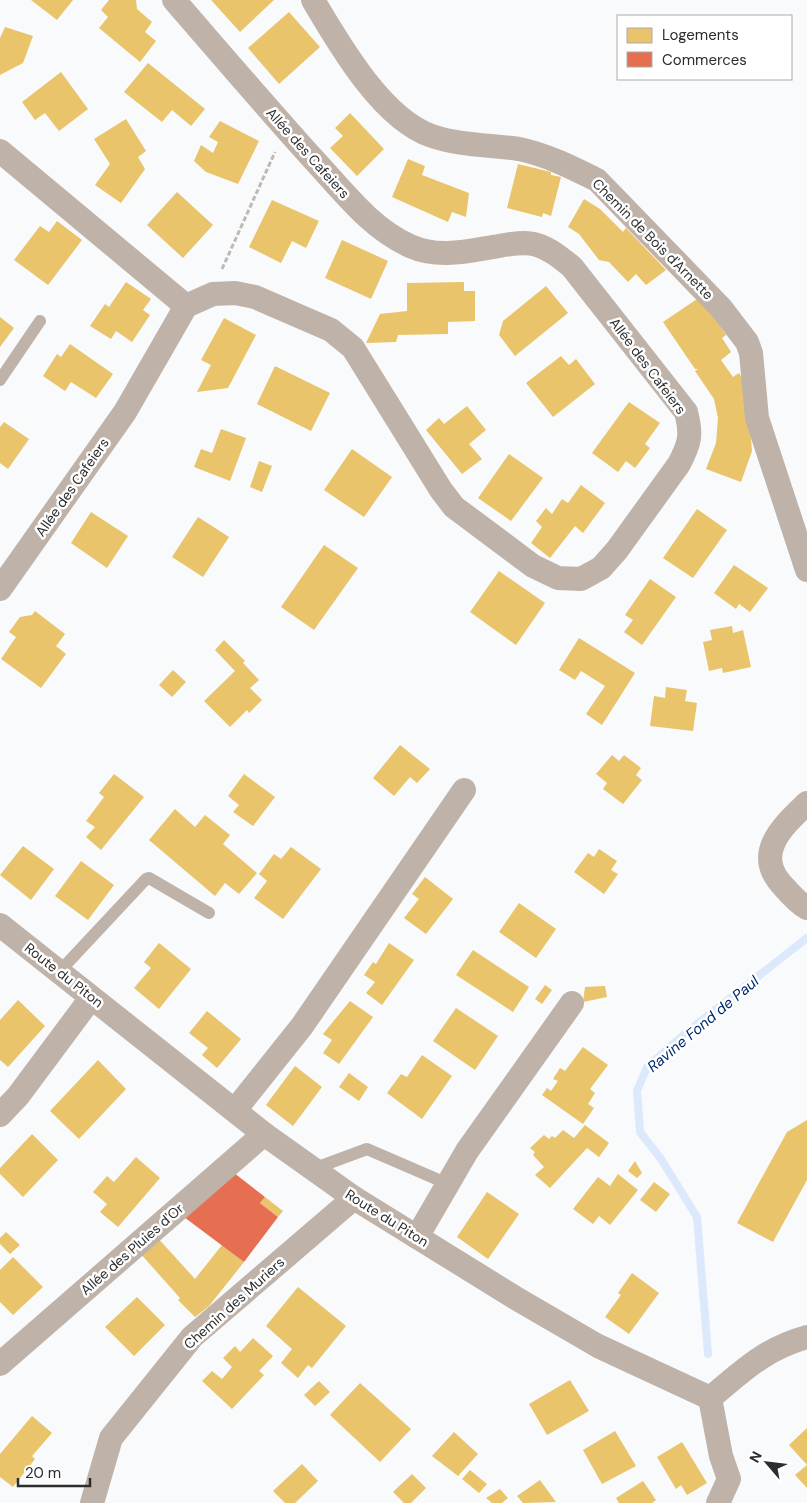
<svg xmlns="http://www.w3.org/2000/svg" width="807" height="1503" viewBox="0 0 807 1503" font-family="'DM Sans',sans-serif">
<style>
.homes{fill:#e9c46a}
.shops{fill:#e76f51}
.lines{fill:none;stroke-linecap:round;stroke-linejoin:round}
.stream{stroke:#dce8fb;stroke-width:8}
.path{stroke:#beb9b4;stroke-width:3;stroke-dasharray:5 2.5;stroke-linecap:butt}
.lane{stroke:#bfb2a8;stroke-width:12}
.street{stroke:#bfb2a8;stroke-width:24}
.labels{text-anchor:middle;stroke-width:5;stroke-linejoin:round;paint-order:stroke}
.street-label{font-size:14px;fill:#2c2d2f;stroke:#fff}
.water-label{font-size:15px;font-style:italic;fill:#002970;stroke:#fff}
</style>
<rect width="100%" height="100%" fill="#f8fafc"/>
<g class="homes">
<polygon points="31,0 73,0 57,20"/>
<polygon points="109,0 136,0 137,9 152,22 145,32 156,41 140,62 99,28 108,17 101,10"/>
<polygon points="211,0 274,0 240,32"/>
<polygon points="289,12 320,47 279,84 248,48"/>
<polygon points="5,27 33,36 23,63 0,75 0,38"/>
<polygon points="148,63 205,109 191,126 172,110 162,122 124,92"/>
<polygon points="61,72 88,109 59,131 45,113 35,120 22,102"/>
<polygon points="350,113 384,149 357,176 330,148 343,136 335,128"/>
<polygon points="126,119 146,151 138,157 145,169 121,203 95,185 110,164 94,139"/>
<polygon points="220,121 259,141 238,184 206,172 194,161 201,145 213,153 218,142 209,137"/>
<polygon points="408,159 425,166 422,175 469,193 466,217 452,212 448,222 392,197"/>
<polygon points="518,164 551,172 551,175 561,177 551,216 543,213 542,217 507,208"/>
<polygon points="177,192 213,225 183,258 147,225"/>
<polygon points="584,199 600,209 623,232 626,228 666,270 646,285 636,274 628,282 609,262 599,260 579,234 568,227"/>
<polygon points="272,200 319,221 306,248 292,241 281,263 249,247"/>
<polygon points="57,221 82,240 48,285 14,260 40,226 49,232"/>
<polygon points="342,240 388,261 371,299 325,278"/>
<polygon points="126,282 151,299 143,310 150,315 132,342 116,331 111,339 90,326 105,304 109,307"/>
<polygon points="464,282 464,291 475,291 475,321 448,322 448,334 398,335 396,342 366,343 380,314 407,311 407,283"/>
<polygon points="546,286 568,313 515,356 499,335 503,321"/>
<polygon points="700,297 726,335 722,338 731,352 721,360 733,377 739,373 747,386 752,451 741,482 706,469 716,443 718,418 714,399 695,371 698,369 695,369 663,322"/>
<polygon points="0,317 14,328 0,347"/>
<polygon points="224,318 256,335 228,388 197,392 211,365 201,360"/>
<polygon points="70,344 113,374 96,398 71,382 65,391 43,376 57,354 61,357"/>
<polygon points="561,356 569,365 576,359 595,384 553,417 526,383"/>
<polygon points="275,366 330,393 311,431 257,404"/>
<polygon points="629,402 660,423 645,444 650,448 635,468 626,461 618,472 592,453"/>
<polygon points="467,406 486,430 469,444 482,459 462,474 426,430 439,418 444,424"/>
<polygon points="4,422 29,439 8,469 0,463 0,427"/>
<polygon points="221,429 246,438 230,481 194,467 201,449 212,453"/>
<polygon points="352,449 392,477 364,517 324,490"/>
<polygon points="509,454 543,478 511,521 478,498"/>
<polygon points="259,461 272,466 262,492 250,487"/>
<polygon points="581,485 605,503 583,533 575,526 550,558 531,543 542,527 536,521 546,508 552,514 562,499 568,503"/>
<polygon points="697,509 727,530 693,578 663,558"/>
<polygon points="91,512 128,536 107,568 71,543"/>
<polygon points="198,517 229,537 203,577 172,557"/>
<polygon points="324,545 358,568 314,630 281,607"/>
<polygon points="734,565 768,588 750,612 739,604 736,609 714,593"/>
<polygon points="499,571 545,603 516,645 470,612"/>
<polygon points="650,579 676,597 642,645 624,632 633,620 625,615"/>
<polygon points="35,611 65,634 56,646 66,654 41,688 1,659 16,637 9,632 20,617 32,615"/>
<polygon points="732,626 733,633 743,630 751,667 723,673 722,668 709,671 703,642 712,640 710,630"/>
<polygon points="579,638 635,673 602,725 586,714 605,686 581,671 575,680 559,670"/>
<polygon points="224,640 245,661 243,663 259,680 250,688 262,700 249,713 247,710 230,727 204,701 235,671 215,650"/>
<polygon points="173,670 186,682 172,697 159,685"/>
<polygon points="666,687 687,690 685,701 697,703 693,731 650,726 654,696 665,698"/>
<polygon points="400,745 430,769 417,783 410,777 394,796 373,778"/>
<polygon points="612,755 619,761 624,755 641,768 636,775 642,780 623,804 603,789 607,783 596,774"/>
<polygon points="114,774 144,797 101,850 86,837 95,827 86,821 104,797 99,793"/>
<polygon points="244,774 275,797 253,826 233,812 239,805 228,796"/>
<polygon points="175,809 195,827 205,815 230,835 223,844 257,873 239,894 225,883 215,896 149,840"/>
<polygon points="23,846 54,869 31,900 0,875"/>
<polygon points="291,847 321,869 283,919 254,898 267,881 259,874 274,854 281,859"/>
<polygon points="599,849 617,861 611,870 618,874 604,894 574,872 588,853 594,857"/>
<polygon points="81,861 114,885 88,920 55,896"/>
<polygon points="425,877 453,899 426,934 404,918 419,899 412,894"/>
<polygon points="519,903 556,929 536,958 499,932"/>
<polygon points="159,943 191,969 159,1009 134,988 151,968 144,962"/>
<polygon points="389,943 414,960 382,1005 366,993 375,982 364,975 373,962 376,964"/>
<polygon points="473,950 529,987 513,1012 456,975"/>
<polygon points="545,985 552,990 542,1004 535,999"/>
<polygon points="605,986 607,997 583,1002 585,987"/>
<polygon points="18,1000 45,1026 8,1067 0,1060 0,1020"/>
<polygon points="350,1001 373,1017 339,1064 323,1053 332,1040 323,1034"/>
<polygon points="456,1008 498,1036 475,1070 433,1041"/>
<polygon points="207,1011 241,1039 217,1068 202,1055 208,1048 189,1033"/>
<polygon points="583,1047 608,1065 590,1089 595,1093 588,1104 594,1108 583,1124 542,1095 547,1088 551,1091 558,1081 553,1079 560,1068 565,1071"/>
<polygon points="422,1055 452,1076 422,1119 387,1093 401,1074 407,1077"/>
<polygon points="98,1060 126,1089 79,1139 50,1111"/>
<polygon points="295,1066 322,1087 293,1126 266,1105"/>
<polygon points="349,1073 368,1087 359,1101 339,1087"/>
<polygon points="807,1120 807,1180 773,1242 737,1223 787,1132"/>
<polygon points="585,1125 609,1143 599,1157 587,1148 550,1188 535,1175 544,1167 533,1155 535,1152 530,1148 544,1135 549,1139 552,1136 555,1138 563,1130 574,1138"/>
<polygon points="32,1134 58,1160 23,1197 0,1174 0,1168"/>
<polygon points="136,1157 160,1178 118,1227 100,1212 107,1204 93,1192 107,1176 114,1182"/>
<polygon points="635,1161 642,1173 637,1178 628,1171"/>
<polygon points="618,1174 638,1190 610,1225 599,1216 593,1224 573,1209 598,1177 610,1186"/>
<polygon points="654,1182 670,1194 656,1212 640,1200"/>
<polygon points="487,1192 519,1214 488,1259 457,1237"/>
<polygon points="265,1197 283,1211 278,1217 260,1203"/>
<polygon points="6,1232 20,1245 10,1254 0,1244 0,1238"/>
<polygon points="156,1236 195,1279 222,1245 244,1262 209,1306 195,1317 178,1300 180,1298 139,1252"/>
<polygon points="13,1257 43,1287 13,1315 0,1302 0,1270"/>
<polygon points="632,1273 659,1293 629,1334 605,1317 621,1295 618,1293"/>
<polygon points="298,1287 346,1326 312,1368 308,1365 298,1378 281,1363 292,1349 266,1326"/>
<polygon points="137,1297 165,1325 134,1356 105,1327"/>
<polygon points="253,1338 273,1356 259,1371 264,1375 232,1409 202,1381 212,1371 222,1379 232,1367 223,1358 235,1346 240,1352"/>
<polygon points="570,1380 589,1411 547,1435 529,1404"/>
<polygon points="319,1381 330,1392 315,1406 304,1395"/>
<polygon points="360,1383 411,1429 380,1462 330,1415"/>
<polygon points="32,1416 52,1433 32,1456 35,1459 13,1487 0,1477 0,1454"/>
<polygon points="807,1428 807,1488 795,1475 807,1465 789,1445"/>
<polygon points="615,1431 636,1466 602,1484 583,1450"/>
<polygon points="454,1432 478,1454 458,1476 432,1456"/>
<polygon points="682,1442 707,1483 687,1495 681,1485 676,1489 657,1457"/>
<polygon points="302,1464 318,1481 295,1503 285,1503 273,1491"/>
<polygon points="470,1470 487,1484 479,1493 462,1479"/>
<polygon points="412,1474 426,1488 411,1503 404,1503 393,1492"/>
<polygon points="540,1480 556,1502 523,1503 517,1496"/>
<polygon points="643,1481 656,1500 652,1503 619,1503 616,1498"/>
<polygon points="500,1489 508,1498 502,1503 492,1503 486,1498"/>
</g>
<polygon class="shops" points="229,1169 265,1197 260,1203 278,1217 244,1262 180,1214"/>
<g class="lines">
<polyline class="stream" points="708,1354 697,1217 661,1159 640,1132 637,1091 647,1067 687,1032 807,938"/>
<polyline class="path" points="222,269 275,152"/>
<g class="lane">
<polyline points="0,380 40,321"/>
<polyline points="59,972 146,879 149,878 209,913"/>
<polyline points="313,1169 367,1149 448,1184"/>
</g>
<g class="street">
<path d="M313,0C339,44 382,119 432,136C457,145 491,145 519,149C545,154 573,168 597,180L721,308L747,342L751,353L757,418L807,570"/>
<polyline points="0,151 186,306"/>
<path d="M0,589L125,412L186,306L213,294L235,293L255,297L331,330L353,348L441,490L454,507L533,566L558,578L581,579L601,568L617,550L679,464C690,443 692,435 686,412L572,267C561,258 550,249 537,245C526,241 510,244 499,246C468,251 439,259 410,246C370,228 343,191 314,160C266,107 220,53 174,0"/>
<path d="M807,803C782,827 752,854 784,887C791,895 798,903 807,908"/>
<polyline points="0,925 264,1134 354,1198 514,1297 598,1346 710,1398"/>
<polyline points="235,1110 302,1026 464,790"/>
<polyline points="0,1115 18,1096 91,998"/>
<polyline points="417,1237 467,1151 572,1003"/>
<polyline points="0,1364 264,1134"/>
<path d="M710,1398C743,1371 764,1349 807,1337"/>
<polyline points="710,1398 721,1456 729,1479 718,1503"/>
<polyline points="92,1503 111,1438 192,1337 354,1198"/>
</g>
</g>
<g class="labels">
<g class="street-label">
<text transform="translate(308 153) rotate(48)" y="5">Allée des Cafeiers</text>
<text transform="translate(653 239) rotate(45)" y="5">Chemin de Bois d'Arnette</text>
<text transform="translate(648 366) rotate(53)" y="5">Allée des Cafeiers</text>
<text transform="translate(72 487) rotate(-55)" y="5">Allée des Cafeiers</text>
<text transform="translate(64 975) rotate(38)" y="5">Route du Piton</text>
<text transform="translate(387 1218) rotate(32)" y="5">Route du Piton</text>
<text transform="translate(132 1249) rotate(-41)" y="5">Allée des Pluies d'Or</text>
<text transform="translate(234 1303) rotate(-42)" y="5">Chemin des Muriers</text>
</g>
<g class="water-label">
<text transform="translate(703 1024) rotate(-40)" y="5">Ravine Fond de Paul</text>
</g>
</g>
<rect x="617" y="15" width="175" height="65" fill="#ffffff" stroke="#ababac"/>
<rect x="627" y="28" width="25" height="15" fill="#e9c46a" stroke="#ababac"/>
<text x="662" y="40" font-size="15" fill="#2c2d2f">Logements</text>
<rect x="627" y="52" width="25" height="15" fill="#e76f51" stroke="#ababac"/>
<text x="662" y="65" font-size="15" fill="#2c2d2f">Commerces</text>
<g transform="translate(767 1463) rotate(298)" stroke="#ffffff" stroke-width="4" paint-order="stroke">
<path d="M0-4L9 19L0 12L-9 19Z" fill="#2c2d2f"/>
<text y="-8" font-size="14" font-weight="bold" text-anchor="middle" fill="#2c2d2f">N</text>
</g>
<path d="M18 1478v8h72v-8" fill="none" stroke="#2c2d2f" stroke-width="2.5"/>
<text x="25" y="1478" font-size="15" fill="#2c2d2f" stroke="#ffffff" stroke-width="4" paint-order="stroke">20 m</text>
</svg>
